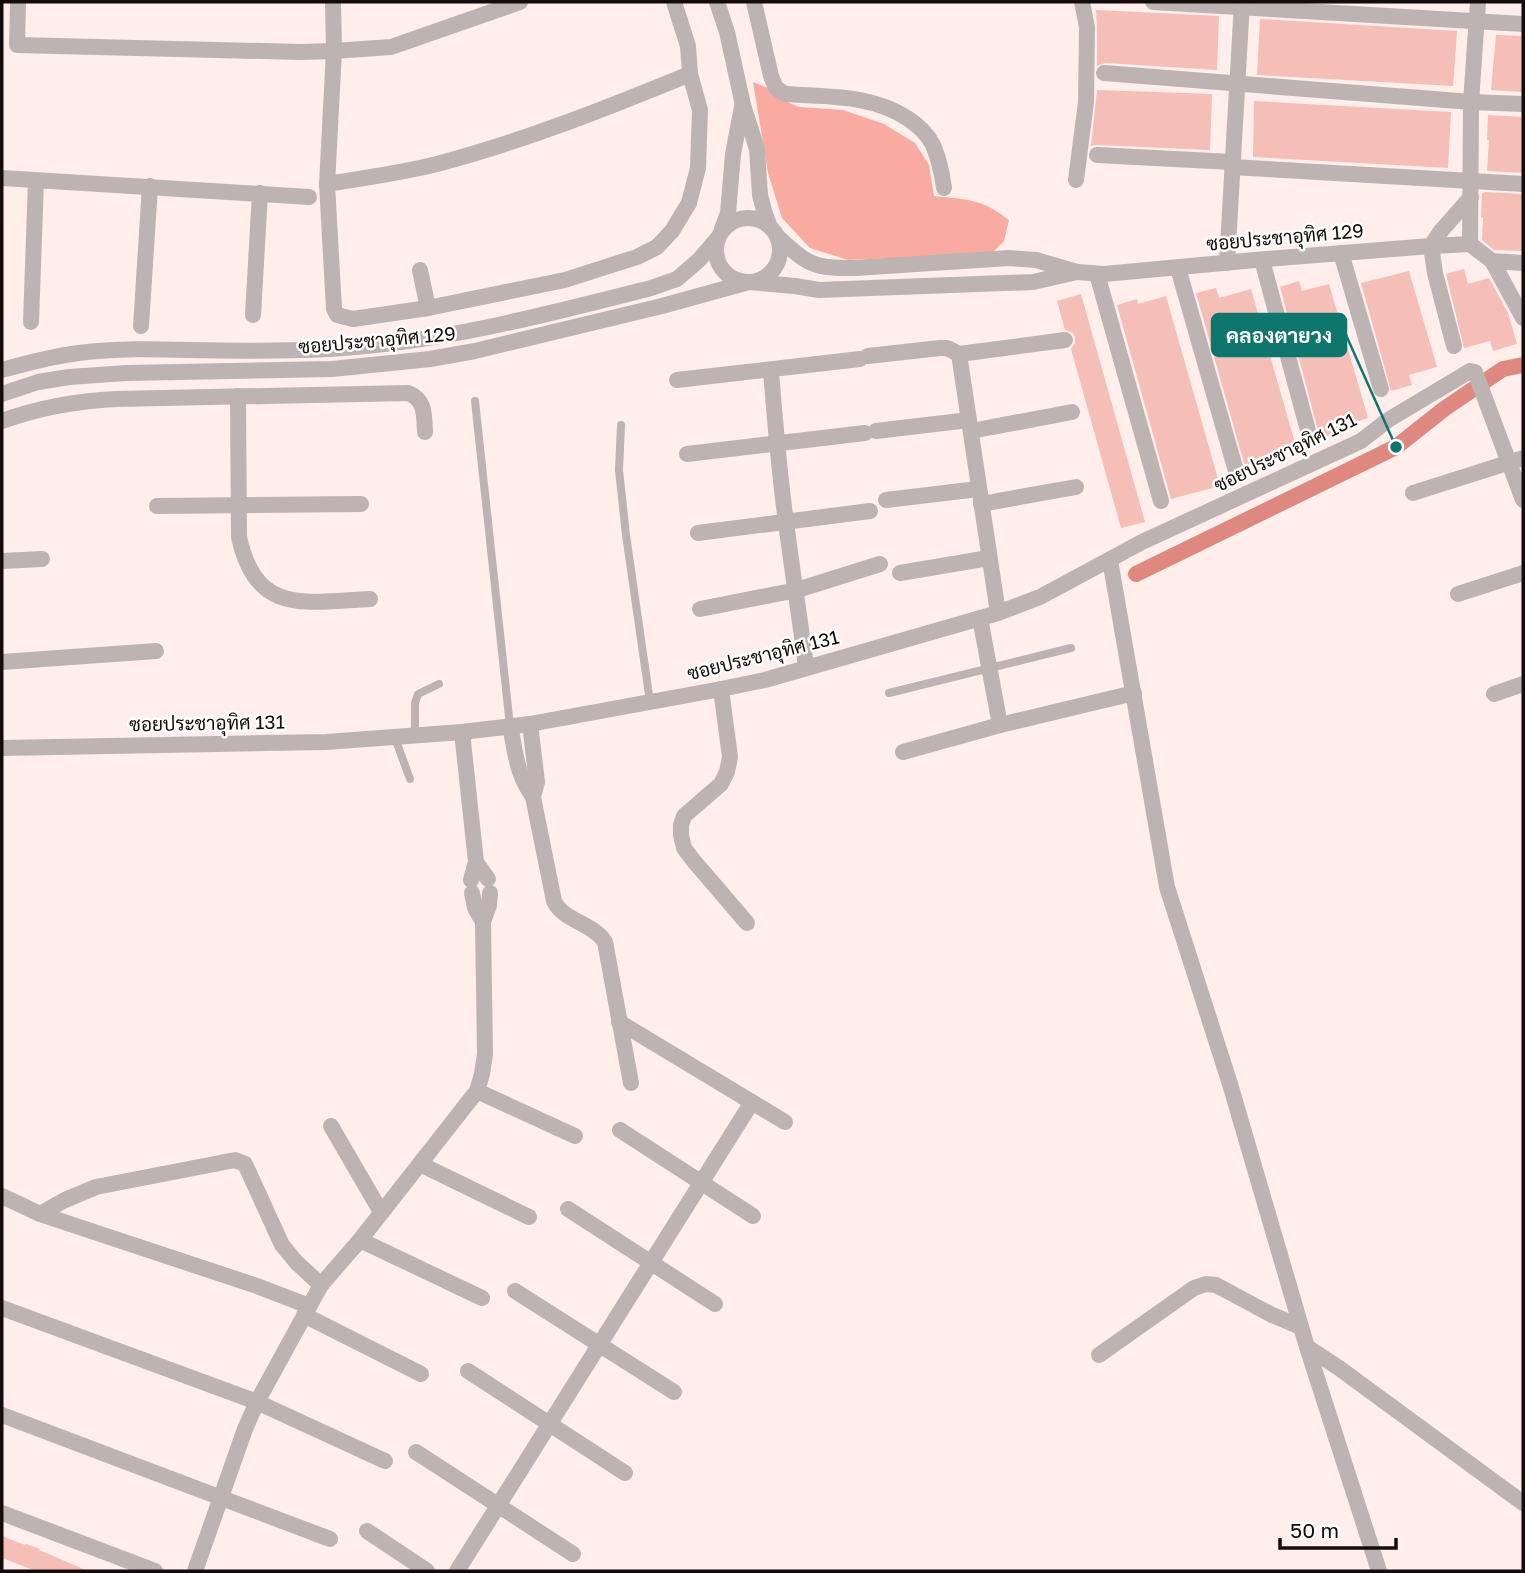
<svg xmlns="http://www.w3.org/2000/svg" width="1525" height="1573" viewBox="0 0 1525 1573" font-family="'Golos Text',Sarabun,sans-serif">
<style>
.green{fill:#f9aaa1}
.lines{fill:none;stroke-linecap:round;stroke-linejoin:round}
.canal{stroke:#de887f;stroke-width:16}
.building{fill:#f5beb7}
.service{stroke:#bcb3b2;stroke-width:8}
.minor{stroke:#bcb3b2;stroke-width:16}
.labels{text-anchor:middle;stroke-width:5;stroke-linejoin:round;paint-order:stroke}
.street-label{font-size:19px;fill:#130c0b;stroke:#fff}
.leader{fill:none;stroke:#0f766e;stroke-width:2.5}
.callout-dot{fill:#0f766e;stroke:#fff;stroke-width:2.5}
.callout{fill:#0f766e;stroke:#0f766e;stroke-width:2.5}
.callout-label{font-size:21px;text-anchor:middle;font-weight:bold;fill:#fff}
</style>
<rect width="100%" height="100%" fill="#ffeeeb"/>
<path class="green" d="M753,82L768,88L785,101L799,107L843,110L884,124L915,143L929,165L934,196C967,200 981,198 1009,220L1004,241L991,254L848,260L810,248L782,218L768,173Z"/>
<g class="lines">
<polyline class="canal" points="1136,574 1396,447 1444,409 1503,369 1523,365"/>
</g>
<g class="building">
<polygon points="1096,10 1219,16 1217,70 1105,63 1097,66 1097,27"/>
<polygon points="1260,19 1457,31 1453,86 1257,75"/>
<polygon points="1496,35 1523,36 1523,92 1491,90"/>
<polygon points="1097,90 1212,94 1210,150 1098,145 1091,146"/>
<polygon points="1254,101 1451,112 1448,168 1253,157"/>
<polygon points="1488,115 1523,117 1523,173 1487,171 1489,140 1487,140"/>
<polygon points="1486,192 1523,194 1523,251 1494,250 1482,240 1483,218 1481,217 1482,193"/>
<polygon points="1464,269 1468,284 1489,278 1508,313 1517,344 1493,351 1490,341 1464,348 1446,274"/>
<polygon points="1409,271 1437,367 1409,375 1412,385 1391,391 1361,283"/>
<polygon points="1299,281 1302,291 1329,284 1368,418 1341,426 1343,431 1320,438 1280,287"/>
<polygon points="1216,288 1219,298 1251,289 1297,450 1265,459 1267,464 1246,470 1196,293"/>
<polygon points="1081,294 1145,522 1121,528 1071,349 1075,343 1075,338 1073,333 1065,330 1057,301"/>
<polygon points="1166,296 1220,486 1171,499 1117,305 1137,299 1138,304"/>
<polygon points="2,1536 25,1545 26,1544 40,1549 39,1550 88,1571 36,1571 2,1558"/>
</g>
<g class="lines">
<g class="service">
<polyline points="475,401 510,726"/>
<polyline points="621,425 619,470 626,535 650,702"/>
<polyline points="889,693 1071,648"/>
<polyline points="415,736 415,703 418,694 439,684"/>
<polyline points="395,738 410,779"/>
</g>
<g class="minor">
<polyline points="18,2 17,45 300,52 334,51 391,47 520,2"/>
<polyline points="333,2 334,51 327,184 334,309 337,315 353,319 428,308 565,280 637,257 657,247 672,231 689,203 698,168 700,110 690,74 688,46 674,2"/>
<polyline points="717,2 727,32 743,105 757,149 760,195 765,214 770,227"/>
<path d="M754,2L771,76L776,88L785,94C826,97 870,94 907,118C918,125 927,133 933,145C939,159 942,173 944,188"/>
<polyline points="1153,2 1523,24"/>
<polyline points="1104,73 1471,102 1523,104"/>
<polyline points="1097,155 1232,162"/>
<polyline points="1232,167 1523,184"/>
<polyline points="2,178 309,197"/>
<polyline points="1076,180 1086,102 1087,27 1082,2"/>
<path d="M327,184C364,178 401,173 437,164C524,141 607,108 690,74"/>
<circle cx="748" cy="250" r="32"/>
<polyline points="722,229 728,213 733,154 742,107"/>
<path d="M777,236C807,264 813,269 855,268L1009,258L1036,260L1077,272L1104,274L1255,260L1431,246L1470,244L1492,261L1523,318"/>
<polyline points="1470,244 1471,102 1478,2"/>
<polyline points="1341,253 1381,389"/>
<polyline points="1262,260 1310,438"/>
<polyline points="1492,261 1523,263"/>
<polyline points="1227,263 1242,2"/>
<polyline points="1178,268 1236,471"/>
<polyline points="420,270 428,308"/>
<polyline points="1097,274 1161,501"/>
<polyline points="253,315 260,193"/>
<polyline points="31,322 36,181"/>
<polyline points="141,326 150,186"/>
<polyline points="1454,346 1435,273 1431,246 1441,231 1471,197"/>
<polyline points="959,354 998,613"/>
<polyline points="868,356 940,348 947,348 959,354 1065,340"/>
<path d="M2,370C27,363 53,356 79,353C116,348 154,349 191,350C236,351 283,351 329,349C439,343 545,315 651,288L677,279L699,260L717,239"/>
<path d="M771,371C775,421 779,472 786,522C792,570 800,619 806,667"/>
<polyline points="677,380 860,359"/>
<polyline points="2,394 38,382 69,377 127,373 332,369 430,359 475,351 662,306 749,282 795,286 819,290 1033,282 1077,272"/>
<path d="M238,396L239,537C256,616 306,602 370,599"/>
<path d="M2,421C41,407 75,401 116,399L408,393C426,400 424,416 425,432"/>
<polyline points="876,431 969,420"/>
<polyline points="971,431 1072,412"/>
<polyline points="687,454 865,433"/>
<polyline points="1413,493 1523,458"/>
<polyline points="886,500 978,489"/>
<polyline points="981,504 1076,487"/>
<polyline points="157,506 361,504"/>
<polyline points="698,533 870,511"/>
<polyline points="1110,560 1167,887 1230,1084 1307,1347 1379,1571"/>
<polyline points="2,561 42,559"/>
<polyline points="900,573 989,558"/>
<polyline points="1458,594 1523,573"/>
<polyline points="700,609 797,590 880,564"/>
<polyline points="980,618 1000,725"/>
<polyline points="2,662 156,651"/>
<polyline points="721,689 730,757 727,772 721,784 684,816 681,825 681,835 684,848 693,860 747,923"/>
<polyline points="1494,694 1523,684"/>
<polyline points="530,724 537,782 533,797"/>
<path d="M510,726C516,754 516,773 533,797L554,901C563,921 593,923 605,942L631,1083"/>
<polyline points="462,732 476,862 471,880"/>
<polyline points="2,748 326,742 462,732 530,724 721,689 765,680 998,613 1040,597 1142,542 1361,441 1388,420 1470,371 1475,372 1523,500"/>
<polyline points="903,752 1000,725 1134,693"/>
<polyline points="476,862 488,879"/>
<polyline points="472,893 475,908 483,922"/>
<polyline points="619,1022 785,1122"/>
<polyline points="477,1091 575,1136"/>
<polyline points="331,1126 381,1212"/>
<polyline points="620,1130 753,1216"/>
<polyline points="420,1164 529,1217"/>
<polyline points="2,1196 40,1214 257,1286 309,1306"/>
<polyline points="568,1209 715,1304"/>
<polyline points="40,1214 65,1200 96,1187 235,1160 245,1164 282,1245 297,1263 321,1285"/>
<polyline points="360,1240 482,1298"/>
<polyline points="515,1291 674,1392"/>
<polyline points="2,1308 257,1402 385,1461"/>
<polyline points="304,1315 421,1374"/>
<polyline points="1307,1347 1339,1368 1523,1503"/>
<polyline points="1099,1355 1194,1288 1206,1284 1216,1285 1272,1315 1301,1327"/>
<polyline points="468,1371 625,1473"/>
<polyline points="2,1415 330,1539"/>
<polyline points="416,1452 573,1554"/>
<polyline points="2,1513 155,1571"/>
<polyline points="367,1531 427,1571"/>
<polyline points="195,1571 245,1429 257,1402 321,1285 360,1240 477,1091 482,1074 485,1054 483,922 489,905 490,893"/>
<polyline points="457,1571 752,1102"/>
</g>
</g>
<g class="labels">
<g class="street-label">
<text transform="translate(1285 237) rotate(-5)" y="7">ซอยประชาอุทิศ 129</text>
<text transform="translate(377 340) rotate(-5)" y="7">ซอยประชาอุทิศ 129</text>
<text transform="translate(1285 452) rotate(-26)" y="7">ซอยประชาอุทิศ 131</text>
<text transform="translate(763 655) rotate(-14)" y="7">ซอยประชาอุทิศ 131</text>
<text transform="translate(207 723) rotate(-1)" y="7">ซอยประชาอุทิศ 131</text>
</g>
</g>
<path class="leader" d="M1396 447L1346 335"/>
<circle class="callout-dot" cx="1396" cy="447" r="7"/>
<rect class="callout" x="1212" y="314" width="134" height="42" rx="7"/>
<g class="callout-label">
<text x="1279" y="343">คลองตายวง</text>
</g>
<rect width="1525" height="1573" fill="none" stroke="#130c0b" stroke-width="7"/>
<path d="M1280 1538v10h116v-10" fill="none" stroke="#130c0b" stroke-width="3.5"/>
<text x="1290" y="1538" font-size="21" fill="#130c0b" stroke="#ffffff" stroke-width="5" paint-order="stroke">50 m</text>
</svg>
